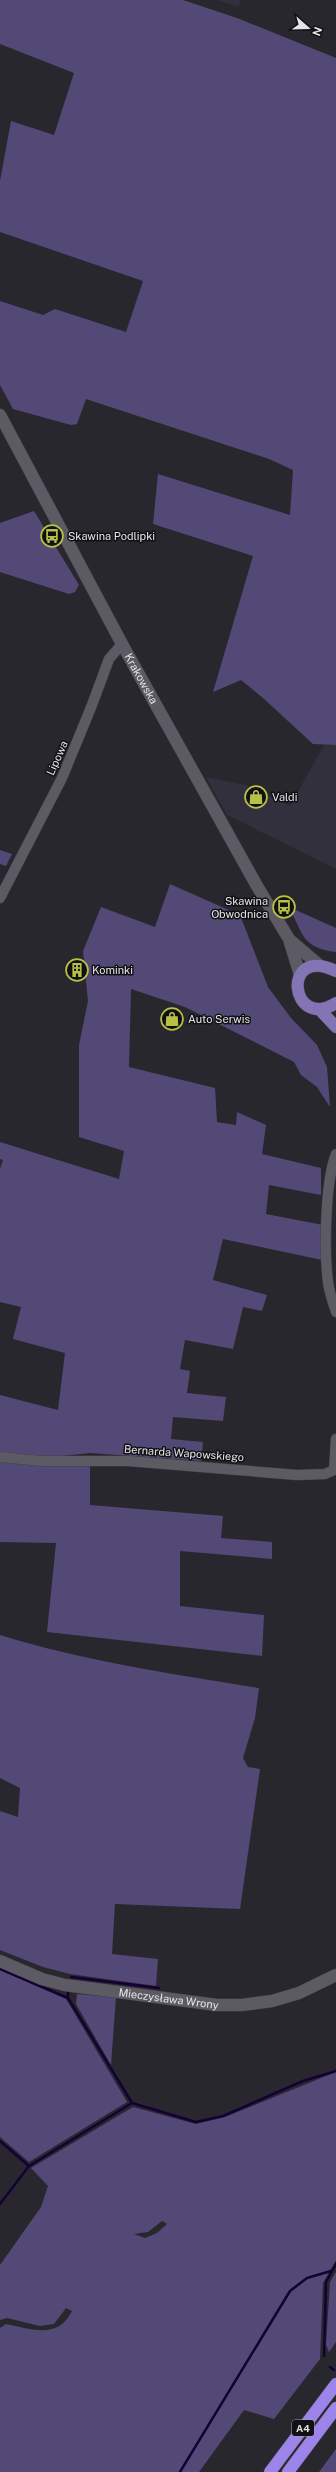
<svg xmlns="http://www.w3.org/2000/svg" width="336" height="2472" viewBox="0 0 336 2472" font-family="'Public Sans',sans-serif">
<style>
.built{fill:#32303d}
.green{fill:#534977;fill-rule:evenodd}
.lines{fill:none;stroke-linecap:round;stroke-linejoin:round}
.stream{stroke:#140036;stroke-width:2.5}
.minor-casing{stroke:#444348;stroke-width:11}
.tertiary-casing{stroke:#444348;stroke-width:13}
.secondary-casing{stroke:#444348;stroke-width:13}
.primary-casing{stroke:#444348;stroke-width:13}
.motorway-casing{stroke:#444348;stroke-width:13}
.minor{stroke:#5c5b63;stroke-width:10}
.tertiary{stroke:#5c5b63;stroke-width:12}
.secondary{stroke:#5c5b63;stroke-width:12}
.primary{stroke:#8374b5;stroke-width:12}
.motorway{stroke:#9d84eb;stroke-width:12}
.labels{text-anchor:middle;stroke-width:3;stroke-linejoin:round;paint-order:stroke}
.shield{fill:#111114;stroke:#a5a4a8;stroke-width:1}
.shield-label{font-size:10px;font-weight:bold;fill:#e4e3e8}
.poi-label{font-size:11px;fill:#e4e3e8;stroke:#111114;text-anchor:start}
.street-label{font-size:11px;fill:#e4e3e8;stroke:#111114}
</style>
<rect width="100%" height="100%" fill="#28272e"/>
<g class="built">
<polygon points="218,0 241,0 238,7"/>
<polygon points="324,745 336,745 336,869 227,815 206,777 245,785 290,806"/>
</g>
<g class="green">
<polygon points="0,0 183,0 237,18 336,58 336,745 313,744 263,698 241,680 213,692 253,556 153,524 158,474 290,515 293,470 269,459 86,399 77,424 71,425 13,409 0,385 0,301 43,315 55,309 126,332 143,281 0,232 0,181 11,121 54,135 74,73 0,44"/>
<polygon points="34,511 79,585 75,592 69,594 0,572 0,523"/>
<polygon points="0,850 12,854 6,866 0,864"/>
<polygon points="170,884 240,915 268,987 291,1018 317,1045 327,1067 330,1107 317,1087 301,1075 294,1062 185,1007 131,989 129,1067 215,1088 217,1122 236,1125 237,1112 266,1125 262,1154 321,1168 321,1195 269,1185 266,1214 323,1225 322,1260 223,1239 213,1280 267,1295 262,1311 243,1307 233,1349 185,1340 180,1369 190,1371 187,1393 226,1397 223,1421 173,1417 171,1439 203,1442 201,1461 90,1453 43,1458 0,1453 0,1395 58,1410 65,1353 13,1339 21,1307 0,1302 0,1169 3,1160 0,1159 0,1142 119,1179 124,1151 79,1137 79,1045 88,1001 83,951 101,907 155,927"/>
<path d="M289,907L336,928V952C302,948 303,934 289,907Z"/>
<polygon points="0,1460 90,1461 90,1505 223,1516 221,1538 272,1542 272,1559 180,1551 180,1606 264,1615 262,1656 47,1632 56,1543 0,1542"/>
<path d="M0,1635C84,1661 172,1674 259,1688L255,1718L243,1758L248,1767L260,1769L240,1909L115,1904L112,1954L158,1959L156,1986L70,1974L43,1967L0,1950V1811L18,1817L20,1788L0,1778Z"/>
<polygon points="0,1970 66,1999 127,2102 29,2162 0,2137"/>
<polygon points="77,1994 116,1997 111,2065 76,2004"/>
<path d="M336,2072V2260L323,2283L320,2359L274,2419L244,2410L199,2472H0V2328L6,2324C31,2329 58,2340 72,2311L66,2308L54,2324L40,2326L7,2318L0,2320V2265L41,2207L48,2186L31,2168L133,2107L196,2124L225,2117ZM162,2221L167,2224L157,2233L145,2238L134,2234L148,2232Z"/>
<polygon points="336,2272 336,2342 329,2352 326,2345 330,2282"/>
<polygon points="336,2449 336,2472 319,2472"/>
</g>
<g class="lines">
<g class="stream">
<polyline points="0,1969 68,1998 132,2103"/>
<polyline points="71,1977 159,1988"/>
<polyline points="68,1992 68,1998"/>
<polyline points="0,2141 29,2166"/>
<polyline points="0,2204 29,2166 132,2103 196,2122 223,2116 303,2081 336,2071"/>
<polyline points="324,2356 326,2282 336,2264"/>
<polyline points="330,2367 334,2370"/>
<polyline points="180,2472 290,2291 307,2278 331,2271"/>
</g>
<g class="minor-casing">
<g id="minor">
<polyline points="0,898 62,778 92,705 109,659 122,644"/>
<path d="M336,1154C325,1182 324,1251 328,1282C329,1292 333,1302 336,1312"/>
<polyline points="0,1457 42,1461 128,1461 297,1475 325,1474 334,1470 336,1439"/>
</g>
</g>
<g class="tertiary-casing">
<g id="tertiary">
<path id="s1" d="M0,1961L42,1979L65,1985L217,2005H242L272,2001L299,1993L336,1975"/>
</g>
</g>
<g class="secondary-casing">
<g id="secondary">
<path id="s2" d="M0,415L122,644L257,886L289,939L300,975"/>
<polyline points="291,941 319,965"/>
</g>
</g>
<g class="primary-casing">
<g id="primary">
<path d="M336,971C280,944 290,1032 336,1003"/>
<polyline points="320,1010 336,1027"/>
</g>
</g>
<g class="motorway-casing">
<g id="motorway">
<polyline points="270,2472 336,2384"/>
<polyline points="288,2472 336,2408"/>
</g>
</g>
<use href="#minor" class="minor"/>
<use href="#tertiary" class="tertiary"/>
<use href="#secondary" class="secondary"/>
<use href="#primary" class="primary"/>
<use href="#motorway" class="motorway"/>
</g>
<defs>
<g id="bus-ring" transform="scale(1.15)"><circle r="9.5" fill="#111114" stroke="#b8c147" stroke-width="1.5"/><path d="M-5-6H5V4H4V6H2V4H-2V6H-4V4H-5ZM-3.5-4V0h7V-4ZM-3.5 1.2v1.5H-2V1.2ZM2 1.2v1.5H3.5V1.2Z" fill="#b8c147"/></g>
<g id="shop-ring" transform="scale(1.15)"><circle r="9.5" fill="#111114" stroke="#b8c147" stroke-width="1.5"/><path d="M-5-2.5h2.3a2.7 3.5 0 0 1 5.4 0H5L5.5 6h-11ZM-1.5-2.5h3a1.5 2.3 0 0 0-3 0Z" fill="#b8c147"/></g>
<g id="building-ring" transform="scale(1.15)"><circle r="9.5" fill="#111114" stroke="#b8c147" stroke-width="1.5"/><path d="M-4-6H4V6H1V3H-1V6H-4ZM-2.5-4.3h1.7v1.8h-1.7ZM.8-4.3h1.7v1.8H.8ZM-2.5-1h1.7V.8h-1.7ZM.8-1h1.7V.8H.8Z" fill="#b8c147"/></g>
</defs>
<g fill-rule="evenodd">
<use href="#bus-ring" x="52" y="536"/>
<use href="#shop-ring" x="256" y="797"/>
<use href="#bus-ring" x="284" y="907"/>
<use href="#building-ring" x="77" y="970"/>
<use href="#shop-ring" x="172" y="1019"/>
</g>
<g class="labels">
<rect class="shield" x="292" y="2420" width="22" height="16" rx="3"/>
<g class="shield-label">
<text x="303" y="2432">A4</text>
</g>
<g class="poi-label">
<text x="68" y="540">Skawina Podlipki</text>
<text x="272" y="801">Valdi</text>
<text x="268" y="905" text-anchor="end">Skawina<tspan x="268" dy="13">Obwodnica</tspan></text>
<text x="92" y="974">Kominki</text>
<text x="188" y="1023">Auto Serwis</text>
</g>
<g class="street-label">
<text dy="4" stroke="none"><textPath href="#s2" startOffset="299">Krakowska</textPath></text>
<text transform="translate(57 758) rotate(-66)" y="4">Lipowa</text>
<text transform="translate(184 1453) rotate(4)" y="4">Bernarda Wapowskiego</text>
<text dy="4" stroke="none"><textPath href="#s1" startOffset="174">Mieczysława Wrony</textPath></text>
</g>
</g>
<g transform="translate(308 28) rotate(110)" stroke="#111114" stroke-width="3" paint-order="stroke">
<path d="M0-3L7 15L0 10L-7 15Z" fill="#e4e3e8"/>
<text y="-6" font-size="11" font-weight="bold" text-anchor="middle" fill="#e4e3e8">N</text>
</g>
</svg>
